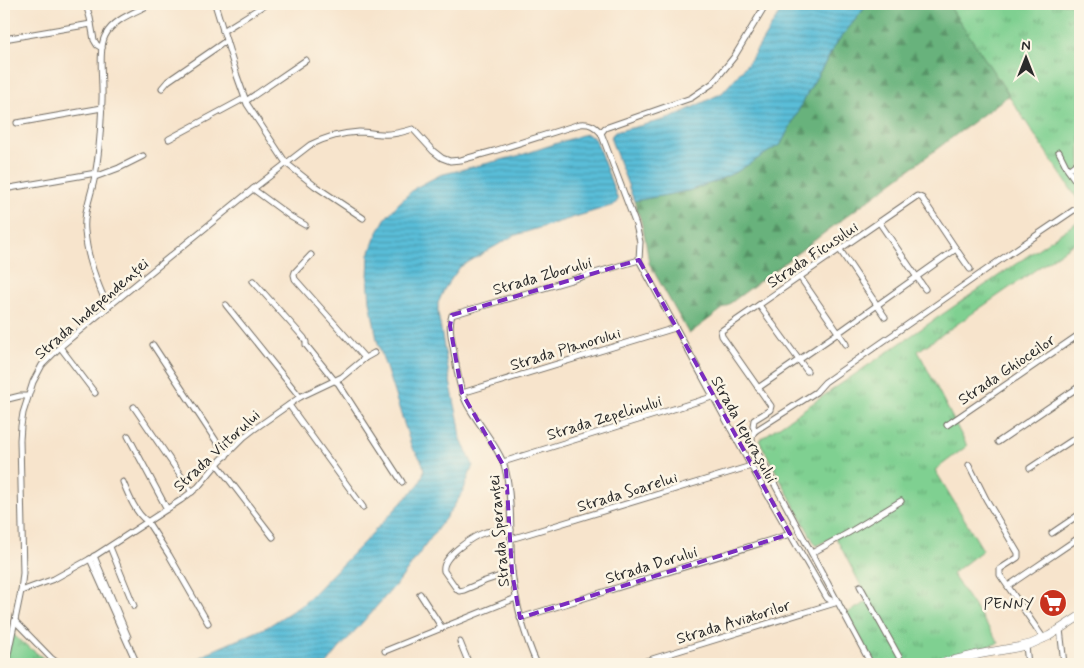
<svg xmlns="http://www.w3.org/2000/svg" width="1084" height="668" viewBox="0 0 1084 668" font-family="Mynerve,sans-serif">
<style>
.grass{fill:url(#grass-tufts);stroke:#557e5e}
.forest{fill:url(#forest-firs);stroke:#496e53}
.water{fill:url(#water-rules);stroke:#427482}
.lines{fill:none;stroke-linecap:round;stroke-linejoin:round}
.street-casing{stroke:#726c63;stroke-width:7}
.secondary-casing{stroke:#726c63;stroke-width:9}
.street{stroke:#fff;stroke-width:5}
.secondary{stroke:#fff;stroke-width:8}
.marked{fill:none;stroke:#7b2cbf;stroke-width:4;stroke-dasharray:10 6;stroke-linejoin:round}
.labels{text-anchor:middle;stroke-width:5;stroke-linejoin:round;paint-order:stroke}
.street-label{font-size:16px;fill:#2b2b2b;stroke:#fcf5e5}
.poi-label{font-size:16px;fill:#2b2b2b;stroke:#fcf5e5;text-anchor:end}
</style>
<defs>
<pattern id="grass-tufts" width="24" height="20" patternUnits="userSpaceOnUse" patternTransform="scale(1.25)"><rect width="24" height="20" fill="#7fd091"/><path d="M3 7l-1-3M5 7V3M7 7l1-3M15 17l-1-3M17 17v-4M19 17l1-3" fill="none" stroke="#68a977"/></pattern>
<pattern id="forest-firs" width="22" height="20" patternUnits="userSpaceOnUse" patternTransform="scale(1.25)"><rect width="22" height="20" fill="#67b27b"/><path d="M5 1l3.5 6h-7zM16 11l3.5 6h-7z" fill="#559165"/></pattern>
<pattern id="water-rules" width="6" height="5" patternUnits="userSpaceOnUse" patternTransform="scale(1.25)"><rect width="6" height="5" fill="#5abdd8"/><path d="M0 2.5h6" fill="none" stroke="#4b9aaf"/></pattern>
</defs>
<rect width="100%" height="100%" fill="#fcf5e5"/>
<filter id="ink" filterUnits="userSpaceOnUse"><feTurbulence type="fractalNoise" baseFrequency=".02" numOctaves="2"/><feDisplacementMap in="SourceGraphic" scale="10" xChannelSelector="R" yChannelSelector="G"/><feConvolveMatrix kernelMatrix="1 2 1 2 8 2 1 2 1" color-interpolation-filters="sRGB"/></filter>
<filter id="wash" filterUnits="userSpaceOnUse"><feTurbulence type="fractalNoise" baseFrequency=".0096" numOctaves="4" result="noise"/><feDisplacementMap in="SourceGraphic" scale="20" xChannelSelector="R" yChannelSelector="G"/><feGaussianBlur stdDeviation="1.12" result="paint"/><feColorMatrix in="noise" values="0 0 0 0 0 0 0 0 0 0 0 0 0 0 0 0 0 1.4 0 .05"/><feComposite in="paint" operator="in"/></filter>
<g filter="url(#wash)">
<rect width="100%" height="100%" fill="#f7e4cc"/>
<g class="grass">
<polygon points="951,4 1080,4 1080,203 948,5"/>
<polygon points="1080,220 1080,239 918,351 967,446 935,470 983,550 952,574 999,643 920,664 875,664 847,613 869,601 835,536 816,546 759,440"/>
<polygon points="4,612 6,616 7,628 18,639 51,664 4,664"/>
</g>
<polygon class="forest" points="868,4 948,4 1009,95 689,334 649,263 645,238 641,221 634,201 688,191 714,182 738,171 781,144 809,90 838,41"/>
<g class="water">
<polygon points="785,4 868,4 838,41 809,90 781,144 738,171 714,182 688,191 634,201 611,140 612,135 615,132 671,118 722,93 738,75 751,59"/>
<path d="M585,134L592,136L596,141L618,200L614,205L513,236L460,267L445,288L438,303V313L451,386L459,423L461,439L473,465L463,492L452,509L400,580L338,650L327,664H192L196,660L214,650L267,627L303,604L365,541L419,484C428,468 423,461 412,448L377,340L370,301L368,278L369,255L375,238L385,219L398,204L415,188L440,175L521,155Z"/>
</g>
</g>
<g filter="url(#ink)">
<g class="lines">
<g class="street-casing">
<g id="street">
<polyline points="86,4 90,18 94,40 97,45 102,48"/>
<polyline points="215,4 237,76 247,104 286,163 315,186 363,218"/>
<polyline points="223,31 266,4"/>
<polyline points="4,39 91,24"/>
<polyline points="162,88 168,81 226,41"/>
<polyline points="246,101 306,60"/>
<polyline points="17,123 102,108"/>
<polyline points="601,133 605,128 691,98 713,83 734,57 766,4"/>
<polyline points="169,139 245,98"/>
<polyline points="1059,152 1068,170 1080,187"/>
<polyline points="1068,170 1080,161"/>
<polyline points="95,177 119,168 143,156"/>
<polyline points="4,189 96,173"/>
<polyline points="253,189 291,217 305,225"/>
<polyline points="879,222 925,289"/>
<polyline points="840,250 885,317"/>
<polyline points="311,255 295,272 294,275 295,279 365,358"/>
<polyline points="639,260 751,466 827,598 832,601 838,602"/>
<polyline points="800,277 846,344"/>
<polyline points="253,281 304,338 306,342 306,345 335,381 338,383 402,482"/>
<polyline points="226,305 300,397"/>
<polyline points="759,305 807,371"/>
<path d="M108,307C97,283 87,258 85,231C83,212 92,194 95,175C100,151 101,125 102,100C103,84 98,49 105,36C113,19 136,12 151,4"/>
<polyline points="153,345 226,456"/>
<polyline points="60,347 95,393"/>
<polyline points="758,388 838,333 956,249 970,269"/>
<polyline points="462,393 675,328"/>
<polyline points="4,400 20,396 28,396"/>
<polyline points="289,405 363,507"/>
<polyline points="134,407 192,492"/>
<polyline points="947,425 1080,334"/>
<polyline points="755,431 753,426 754,420 770,410 771,406 722,336 721,331 917,196 922,198 956,249"/>
<polyline points="128,436 167,509"/>
<polyline points="998,442 1080,386"/>
<polyline points="503,462 712,397"/>
<polyline points="217,464 273,537"/>
<polyline points="969,465 986,499 1018,553 1018,557 1017,558 1000,569 1000,575 1044,639"/>
<polyline points="1030,468 1080,435"/>
<path d="M123,482C128,494 136,514 147,521L169,555L208,623"/>
<path d="M511,530C502,530 494,530 486,532C473,536 441,557 444,571L456,588L459,591L464,590L485,581L512,572"/>
<polyline points="1052,533 1080,514"/>
<polyline points="511,539 751,466"/>
<polyline points="110,547 134,606"/>
<polyline points="812,553 848,533 901,501"/>
<polyline points="94,556 128,637"/>
<polyline points="90,559 137,664"/>
<polyline points="860,586 903,664"/>
<polyline points="1008,586 1080,537"/>
<polyline points="21,591 54,579 90,559 181,500 198,487 217,464 244,437 253,430 300,397 342,377 365,358 374,353"/>
<polyline points="420,594 442,628"/>
<polyline points="520,618 790,534"/>
<polyline points="15,621 51,658 59,664"/>
<polyline points="1060,629 1064,664"/>
<polyline points="460,642 469,664"/>
<polyline points="1026,646 1028,664"/>
<polyline points="385,651 516,598"/>
<path d="M6,664L21,591L23,573L20,440L21,426L23,413L33,382L42,365L60,347L108,307L253,189L310,145C326,137 341,133 359,132C367,132 375,134 382,134C393,135 403,132 413,129L433,151L442,158L450,161L461,160L494,151L580,124C590,123 595,126 601,133L636,225L640,242L639,260"/>
<path d="M537,664C524,635 516,604 512,572C510,546 512,519 509,492C508,482 507,472 503,462C494,441 478,424 467,404C459,388 457,370 454,352C452,340 448,326 452,315L639,260"/>
<polyline points="636,664 835,603"/>
<path d="M871,664L753,444C751,439 751,435 755,431L816,392L825,382L1003,258L1074,210"/>
</g>
</g>
<g class="secondary-casing">
<polyline id="secondary" points="938,664 980,654 1019,647 1031,644 1049,636 1080,616"/>
</g>
<use href="#street" class="street"/>
<use href="#secondary" class="secondary"/>
</g>
</g>
<path class="marked" d="M639,260L790,534L520,618L512,572L506,470L462,393L450,326L452,315Z"/>
<defs>
<g id="supermarket-disc" transform="scale(1.4375)"><circle r="9.5" fill="#c8321e" stroke="#fcf5e5"/><path d="M-6-5.5h2.5l.6 2H6L4.5 2H-2.5L-4.4-4H-6ZM-1.5 3.2a1.3 1.3 0 1 0 .1 0ZM3 3.2a1.3 1.3 0 1 0 .1 0Z" fill="#fff"/></g>
</defs>
<g fill-rule="evenodd">
<use href="#supermarket-disc" x="1053" y="603"/>
</g>
<g class="labels">
<g class="street-label">
<text transform="translate(812 254) rotate(-34)" y="6">Strada Ficusului</text>
<text transform="translate(542 275) rotate(-16)" y="6">Strada Zborului</text>
<text transform="translate(91 308) rotate(-41)" y="6">Strada Independenței</text>
<text transform="translate(565 348) rotate(-17)" y="6">Strada Planorului</text>
<text transform="translate(1006 369) rotate(-34)" y="6">Strada Ghioceilor</text>
<text transform="translate(604 417) rotate(-17)" y="6">Strada Zepelinului</text>
<text transform="translate(745 429) rotate(61)" y="6">Strada Iepurașului</text>
<text transform="translate(216 450) rotate(-43)" y="6">Strada Viitorului</text>
<text transform="translate(627 491) rotate(-17)" y="6">Strada Soarelui</text>
<text transform="translate(498 531) rotate(-95)" y="6">Strada Speranței</text>
<text transform="translate(651 564) rotate(-17)" y="6">Strada Dorului</text>
<text transform="translate(733 621) rotate(-17)" y="6">Strada Aviatorilor</text>
</g>
<g class="poi-label">
<text x="1034" y="609">PENNY</text>
</g>
</g>
<rect width="1084" height="668" fill="none" stroke="#fcf5e5" stroke-width="20"/>
<g transform="translate(1026 58)" stroke="#fcf5e5" stroke-width="4" paint-order="stroke">
<path d="M0-4L9 19L0 12L-9 19Z" fill="#2b2b2b"/>
<text y="-8" font-size="14" font-weight="bold" text-anchor="middle" fill="#2b2b2b">N</text>
</g>
</svg>
